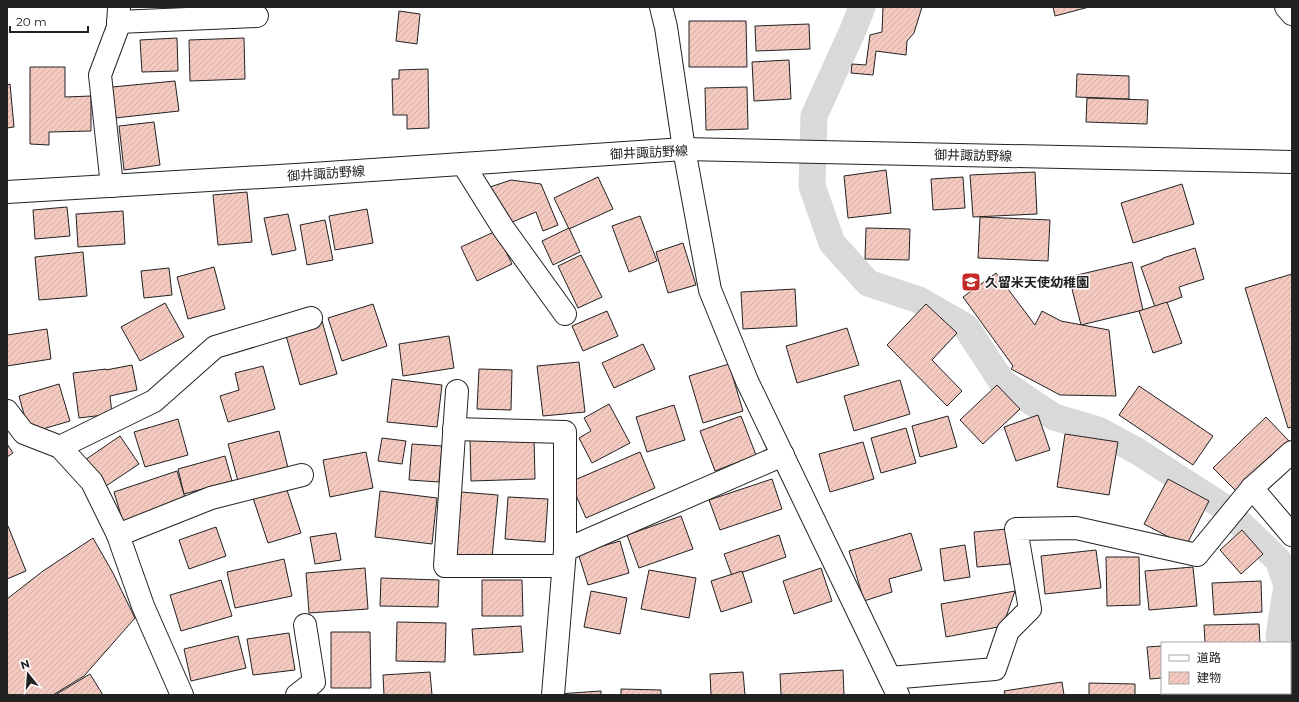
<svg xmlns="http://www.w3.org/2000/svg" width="1299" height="702" viewBox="0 0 1299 702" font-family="Montserrat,'Noto Sans JP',sans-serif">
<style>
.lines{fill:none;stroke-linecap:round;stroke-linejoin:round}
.canal{stroke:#d9d9d9;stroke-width:27}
.building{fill:url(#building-hatch);stroke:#222}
.street-casing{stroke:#222;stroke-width:24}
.secondary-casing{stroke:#222;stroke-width:24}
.street{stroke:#fff;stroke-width:22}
.secondary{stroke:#fff;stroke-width:22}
.labels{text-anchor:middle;stroke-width:3;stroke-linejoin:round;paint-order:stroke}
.street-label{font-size:13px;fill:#222;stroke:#fff}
.poi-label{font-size:13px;font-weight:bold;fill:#222;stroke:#fff;text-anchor:start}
</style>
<defs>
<pattern id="building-hatch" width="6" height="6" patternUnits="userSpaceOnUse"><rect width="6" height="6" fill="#f3c9c0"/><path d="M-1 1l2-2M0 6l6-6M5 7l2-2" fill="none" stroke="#d0aca5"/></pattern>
</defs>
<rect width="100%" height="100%" fill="#fff"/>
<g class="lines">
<g class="canal">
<polyline points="862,7 853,30 814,116 812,186 832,243 868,283 919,300 966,327 1002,382 1054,417 1098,430 1137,451 1222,506 1278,560 1287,585 1279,636 1280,643"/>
<polyline points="1282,695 1282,693"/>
</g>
</g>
<g class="building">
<polygon points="883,7 922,7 914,33 907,41 906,55 876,51 873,75 851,73 852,64 866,65 870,35 882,32"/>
<polygon points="1053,7 1089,7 1055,16"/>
<polygon points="399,11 420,14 417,44 396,41"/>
<polygon points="689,21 746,21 747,67 689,67"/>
<polygon points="809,24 810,49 756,51 755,26"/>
<polygon points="177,38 178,71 142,72 140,40"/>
<polygon points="244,38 245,79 190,81 189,40"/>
<polygon points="789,60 791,99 754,101 752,62"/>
<polygon points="30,67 65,67 65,97 91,96 91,131 49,132 49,145 30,144"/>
<polygon points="428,69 429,128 407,129 407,115 393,115 392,79 399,79 399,70"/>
<polygon points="1077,74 1129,76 1129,99 1076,97"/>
<polygon points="175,81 179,111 115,118 112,87"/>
<polygon points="10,84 14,127 7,128 7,85"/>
<polygon points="747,87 748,129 706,130 705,88"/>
<polygon points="1087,98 1148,100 1147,124 1086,122"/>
<polygon points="154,122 160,165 124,170 119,126"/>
<polygon points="886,170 891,213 848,218 844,176"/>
<polygon points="1035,172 1037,214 973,217 970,175"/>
<polygon points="598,177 613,209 569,229 554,198"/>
<polygon points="963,177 965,208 933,210 931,179"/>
<polygon points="511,180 541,184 558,225 543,231 536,212 510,223 484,189"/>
<polygon points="1182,184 1194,224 1133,243 1121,203"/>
<polygon points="247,192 252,242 218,245 213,195"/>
<polygon points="67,207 70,236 35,239 33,210"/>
<polygon points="367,209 373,243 335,250 329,216"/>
<polygon points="123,211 125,244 78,247 76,214"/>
<polygon points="288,214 296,250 272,255 264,218"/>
<polygon points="640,216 657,261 629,272 612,226"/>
<polygon points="980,217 1050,220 1048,261 978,258"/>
<polygon points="325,220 333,260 307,265 300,225"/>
<polygon points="569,228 580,252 553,265 542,241"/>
<polygon points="866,228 910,229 909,260 865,259"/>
<polygon points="496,231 512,264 477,281 461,247"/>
<polygon points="683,243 696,285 668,293 656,252"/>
<polygon points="1195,248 1204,279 1179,287 1182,297 1155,307 1141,267 1163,259 1163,258"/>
<polygon points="83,252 87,296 39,300 35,257"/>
<polygon points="581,255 602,297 578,308 558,266"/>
<polygon points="1132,262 1143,310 1081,325 1069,277"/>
<polygon points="214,267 225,309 188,319 177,277"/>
<polygon points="169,268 172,295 144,298 141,271"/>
<polygon points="996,273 1035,325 1042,311 1061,321 1109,330 1116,396 1060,395 1011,369 1013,366 963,297"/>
<polygon points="1292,274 1292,427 1288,428 1245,288"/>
<polygon points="795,289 797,326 743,329 741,292"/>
<polygon points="1167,302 1182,343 1153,353 1139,311"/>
<polygon points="165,303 184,337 140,361 121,327"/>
<polygon points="373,304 387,346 342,361 328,318"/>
<polygon points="926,304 957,333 932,360 962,391 947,406 887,345"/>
<polygon points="607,311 618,336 583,351 572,326"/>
<polygon points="322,321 337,374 300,385 285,332"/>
<polygon points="847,328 859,365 797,383 786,346"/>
<polygon points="47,329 51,359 7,366 7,335"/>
<polygon points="449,336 454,368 403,376 399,344"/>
<polygon points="643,344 655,369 614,388 602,363"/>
<polygon points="579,362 585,412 543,416 537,366"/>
<polygon points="729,364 743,411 703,423 689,376"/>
<polygon points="132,365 137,390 110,396 112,414 79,418 73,373 106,369 106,370"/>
<polygon points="263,366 275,409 228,422 220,396 239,390 235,373"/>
<polygon points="479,369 512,370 511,410 477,409"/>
<polygon points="392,379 442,385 437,427 387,422"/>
<polygon points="900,380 910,414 854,431 844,396"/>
<polygon points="59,384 70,421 29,433 19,396"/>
<polygon points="997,385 1020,409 983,444 960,420"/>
<polygon points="1139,386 1213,436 1193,465 1119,415"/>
<polygon points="609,404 630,443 592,463 579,438 591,431 584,418"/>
<polygon points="674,405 685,440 647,452 636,417"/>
<polygon points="1038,415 1050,450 1016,461 1004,427"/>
<polygon points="741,416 756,455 715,471 700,431"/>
<polygon points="948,416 957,447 920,457 912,426"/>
<polygon points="1266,417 1291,443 1238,493 1213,468"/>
<polygon points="178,419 188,455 145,467 134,432"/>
<polygon points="906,428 916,463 881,473 871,438"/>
<polygon points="279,431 289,472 239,485 228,444"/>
<polygon points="1065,434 1118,442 1109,495 1057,487"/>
<polygon points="120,436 139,464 103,488 85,460"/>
<polygon points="382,438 406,441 402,464 378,461"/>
<polygon points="534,438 535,479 471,481 470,439"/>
<polygon points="863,442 874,479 830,492 819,454"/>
<polygon points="7,444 13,453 7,457"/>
<polygon points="412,444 442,446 439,482 409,480"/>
<polygon points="366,452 373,488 330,497 323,460"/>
<polygon points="640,452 655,488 586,518 570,482"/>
<polygon points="225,456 232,481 184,494 178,469"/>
<polygon points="177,471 186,501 123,522 114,492"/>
<polygon points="772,479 782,509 720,530 709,500"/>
<polygon points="1168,479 1209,501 1186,546 1144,524"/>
<polygon points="286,487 301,533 268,543 253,498"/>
<polygon points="380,491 437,498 432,544 375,537"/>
<polygon points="461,492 498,495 492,558 456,555"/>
<polygon points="508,497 548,499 545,542 505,539"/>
<polygon points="681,516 693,549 639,568 627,535"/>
<polygon points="8,526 26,571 7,579 7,527"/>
<polygon points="216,527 226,556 189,569 179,540"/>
<polygon points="1007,529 1010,564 977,567 974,532"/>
<polygon points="1242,530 1263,554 1241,574 1220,550"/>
<polygon points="336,533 341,560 315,564 310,537"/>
<polygon points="911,533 922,570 889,579 892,592 864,601 849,551"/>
<polygon points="779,535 786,557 732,576 724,554"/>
<polygon points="93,538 113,573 135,618 84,676 53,695 7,695 7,599 43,571"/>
<polygon points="620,541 629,573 588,585 578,553"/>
<polygon points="965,545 970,577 944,581 940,549"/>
<polygon points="1096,550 1101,588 1045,594 1041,556"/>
<polygon points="1106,557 1139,557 1140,605 1107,606"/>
<polygon points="284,559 292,596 235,608 227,572"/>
<polygon points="1193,567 1197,606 1149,610 1145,571"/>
<polygon points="365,568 368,609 309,613 306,573"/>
<polygon points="821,568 832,601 794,614 783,581"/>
<polygon points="649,570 696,578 689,618 641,609"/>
<polygon points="742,571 752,602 721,612 711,581"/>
<polygon points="381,578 439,580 438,607 380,606"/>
<polygon points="221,580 232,616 181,631 170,595"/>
<polygon points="482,580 522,580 523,616 482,616"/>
<polygon points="1261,581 1262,612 1214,615 1212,583"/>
<polygon points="591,591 627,598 620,634 584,627"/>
<polygon points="1015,591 1003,626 946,637 941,604"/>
<polygon points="397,622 446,623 445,662 396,661"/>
<polygon points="1259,624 1260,643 1205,643 1204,625"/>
<polygon points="521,626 523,652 474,655 472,629"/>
<polygon points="331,632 370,632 371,688 331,688"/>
<polygon points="289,633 295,670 253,675 247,639"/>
<polygon points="238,636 246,668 191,681 184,649"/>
<polygon points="1162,646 1162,678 1150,679 1147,647"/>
<polygon points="843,670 844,695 781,695 780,674"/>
<polygon points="430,672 432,695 384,695 383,675"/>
<polygon points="743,672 745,695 711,695 710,674"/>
<polygon points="90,674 103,695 55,695"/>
<polygon points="1062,682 1064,695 1005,695 1004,691"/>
<polygon points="1089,683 1135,684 1135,695 1089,695"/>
<polygon points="621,689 661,690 661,695 621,695"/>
<polygon points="601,691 601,695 558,695 558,694"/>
<polygon points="1205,693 1272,693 1273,695 1205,695"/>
</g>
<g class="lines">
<g class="street-casing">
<g id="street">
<polyline points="661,7 666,27 684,149 710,290 747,381 898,695"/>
<polyline points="118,22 257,16"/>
<polyline points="463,164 503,228 565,314"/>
<polyline points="112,186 100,75 118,27 119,7"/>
<polyline points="457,391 445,566 563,566"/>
<polyline points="7,411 24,433 60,447 92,482 118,535 143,606 182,695"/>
<polyline points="454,429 565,432 565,550 553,695"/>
<polyline points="60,447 154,401 215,347 311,318"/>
<polyline points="1252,488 1292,535"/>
<polyline points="118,535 211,498 302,475"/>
<polyline points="565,550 783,455"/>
<polyline points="890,678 995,669 1008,631 1030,609 1016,529 1076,528 1197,555 1252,488 1292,452"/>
<polyline points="297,695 314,682 305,625"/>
</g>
</g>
<g class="secondary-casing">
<g id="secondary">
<polyline points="1286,7 1292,14"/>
<polyline points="7,192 312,174 684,149 1292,162"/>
</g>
</g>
<use href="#street" class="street"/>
<use href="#secondary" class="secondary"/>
</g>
<defs>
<g id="school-square" transform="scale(1)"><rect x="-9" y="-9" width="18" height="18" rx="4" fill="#c62828" stroke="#fff"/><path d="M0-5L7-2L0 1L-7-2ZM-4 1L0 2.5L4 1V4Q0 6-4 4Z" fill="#fff"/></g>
</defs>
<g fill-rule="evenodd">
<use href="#school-square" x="971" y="282"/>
</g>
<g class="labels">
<g class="street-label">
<text transform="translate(649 152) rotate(-3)" y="5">御井諏訪野線</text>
<text transform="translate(973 155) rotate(1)" y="5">御井諏訪野線</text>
<text transform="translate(326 173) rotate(-4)" y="5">御井諏訪野線</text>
</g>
<g class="poi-label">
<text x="985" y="287">久留米天使幼稚園</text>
</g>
</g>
<rect width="1299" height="702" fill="none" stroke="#222222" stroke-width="16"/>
<rect x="1161" y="642" width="130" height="52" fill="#ffffff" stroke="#a7a7a7"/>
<rect x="1169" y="655" width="20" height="6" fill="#ffffff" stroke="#a7a7a7"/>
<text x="1197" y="662" font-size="12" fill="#222222">道路</text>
<rect x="1169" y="672" width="20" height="12" fill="url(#building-hatch)" stroke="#a7a7a7"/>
<text x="1197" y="682" font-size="12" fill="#222222">建物</text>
<g transform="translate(28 674) rotate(343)" stroke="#ffffff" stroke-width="3" paint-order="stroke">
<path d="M0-3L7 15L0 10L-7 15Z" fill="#222222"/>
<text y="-6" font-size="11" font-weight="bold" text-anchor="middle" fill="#222222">N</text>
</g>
<path d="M10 26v6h78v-6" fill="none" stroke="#222222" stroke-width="2"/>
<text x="16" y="26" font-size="12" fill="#222222" stroke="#ffffff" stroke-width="3" paint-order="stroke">20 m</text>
</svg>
